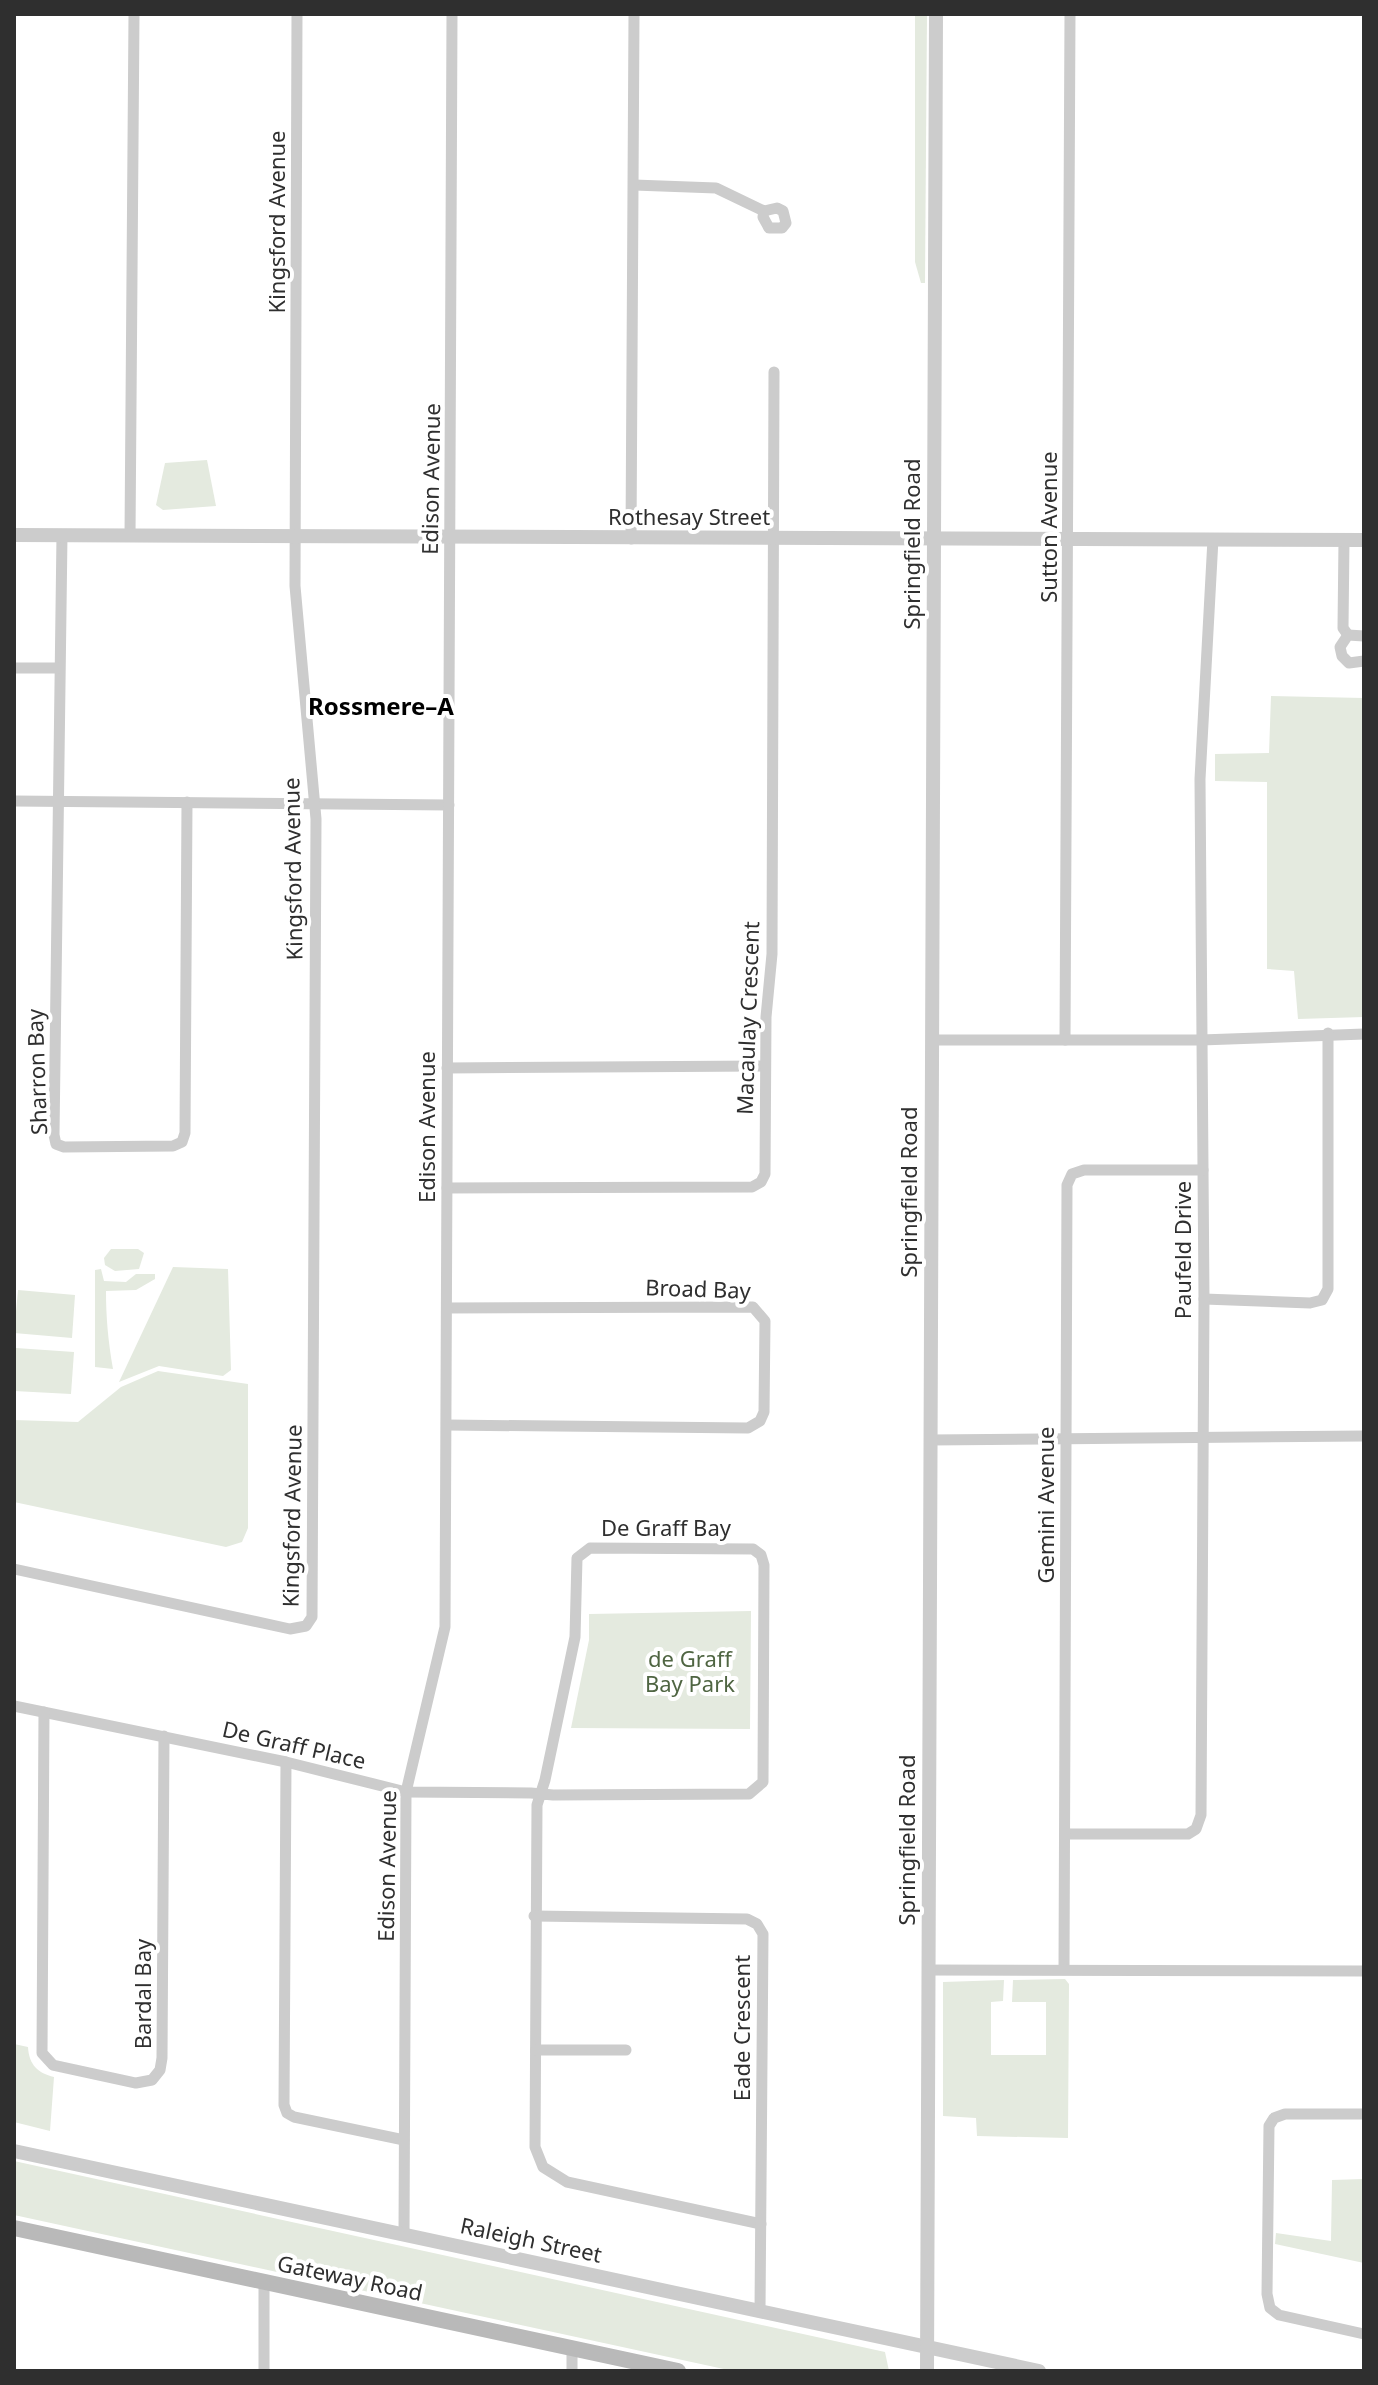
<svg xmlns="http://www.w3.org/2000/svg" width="1378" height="2385" viewBox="0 0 1378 2385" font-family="'Noto Sans',sans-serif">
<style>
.green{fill:#e4eadf}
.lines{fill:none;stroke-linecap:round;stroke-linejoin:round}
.minor{stroke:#ccc;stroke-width:11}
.tertiary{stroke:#ccc;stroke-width:14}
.secondary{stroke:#b9b9b9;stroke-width:16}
.labels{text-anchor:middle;stroke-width:8;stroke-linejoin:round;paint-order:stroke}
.street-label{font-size:22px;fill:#2f2f2f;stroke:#fff}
.park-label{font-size:22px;fill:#4f6542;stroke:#fff}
.neighbourhood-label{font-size:24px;font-weight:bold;fill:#000;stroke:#fff}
</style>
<rect width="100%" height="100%" fill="#fff"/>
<g class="green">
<polygon points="915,14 927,14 925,283 921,283 915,262"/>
<polygon points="207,460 216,506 163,510 156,505 165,463"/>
<polygon points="1271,696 1364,698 1364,1017 1298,1019 1294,971 1267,969 1267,782 1215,781 1215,754 1269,753"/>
<polygon points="111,1249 138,1249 144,1253 139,1269 115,1271 105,1265 104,1258"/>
<polygon points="173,1267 228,1269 231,1370 223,1376 159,1366 119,1382"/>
<path d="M101,1269L104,1281L126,1282L136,1274H155V1279L136,1290L106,1291C106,1317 108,1340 113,1369L95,1367V1270Z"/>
<polygon points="18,1290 75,1295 72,1338 14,1333"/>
<polygon points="16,1348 74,1352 71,1394 14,1391"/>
<polygon points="158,1371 248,1384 248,1528 242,1542 226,1547 14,1502 14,1420 78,1422 121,1387"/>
<polygon points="751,1611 750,1729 571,1728 589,1640 589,1614"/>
<polygon points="1065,1979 1069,1984 1068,2138 977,2136 976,2118 943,2116 943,1982 1004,1980 1003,2001 991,2002 991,2055 1046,2055 1046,2002 1012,2002 1013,1980"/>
<path d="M14,2044L28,2047C29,2065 38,2073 54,2077L50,2131L14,2122Z"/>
<polygon points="14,2161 885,2352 889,2371 733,2371 14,2215"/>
<polygon points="1364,2179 1364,2263 1275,2244 1276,2233 1331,2241 1332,2180"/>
</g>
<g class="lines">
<g class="minor">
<polyline points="634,185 716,188 764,211 777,208 783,211 786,223 782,228 769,228 763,217 764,211"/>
<polyline points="62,535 54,1135 56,1144 64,1147 173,1146 182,1142 185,1133 187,802"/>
<polyline points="130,536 134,14"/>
<polyline points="631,539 634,14"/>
<polyline points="1344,540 1343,628 1348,635"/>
<polyline points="1364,636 1348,635 1340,647 1342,656 1349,663 1364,661"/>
<polyline points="14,668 58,668"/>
<polyline points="14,801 449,805"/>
<polyline points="932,1040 1201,1040 1364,1034"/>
<polyline points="1065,1040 1070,14"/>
<polyline points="447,1068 765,1066"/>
<polyline points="447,1188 752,1187 761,1182 765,1174 766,1017 772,954 774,372"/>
<polyline points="1204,1299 1310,1303 1322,1300 1328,1289 1328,1033"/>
<polyline points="447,1308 753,1307 765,1321 764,1412 760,1421 748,1428 447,1425"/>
<polyline points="930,1440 1364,1436"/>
<polyline points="14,1569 290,1629 306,1626 312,1617 316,819 295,586 297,14"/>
<polyline points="14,1706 286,1762 406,1792 531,1793 553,1795 749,1794 763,1782 764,1565 761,1555 753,1549 590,1548 577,1558 575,1637 545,1780 537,1805 535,2147 543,2167 567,2182 761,2224"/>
<polyline points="44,1712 42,2053 53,2065 136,2083 152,2080 160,2070 162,2058 164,1736"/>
<polyline points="286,1762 284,2105 287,2113 294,2117 404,2140"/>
<polyline points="1066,1834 1188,1834 1196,1829 1201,1815 1204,1299 1200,779 1213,539"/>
<polyline points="534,1916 747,1919 757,1924 763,1934 760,2310"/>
<polyline points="1064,1969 1067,1185 1072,1174 1084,1170 1203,1170"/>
<polyline points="928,1970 1364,1971"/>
<polyline points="536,2050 626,2050"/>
<polyline points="1364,2114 1285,2114 1274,2118 1269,2126 1267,2294 1270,2308 1279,2315 1364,2334"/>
<polyline points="404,2235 406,1792 445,1627 452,14"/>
<polyline points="264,2371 264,2282"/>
<polyline points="572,2371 572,2349"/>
</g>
<g class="tertiary">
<polyline points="14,535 1364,540"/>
<polyline points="14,2151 1039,2371"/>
<polyline points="927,2371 936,14"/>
</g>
<polyline class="secondary" points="14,2228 678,2371"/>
</g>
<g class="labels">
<g class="street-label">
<text transform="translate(277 222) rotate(-90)" y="8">Kingsford Avenue</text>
<text transform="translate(431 479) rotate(-89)" y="8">Edison Avenue</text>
<text x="689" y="525">Rothesay Street</text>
<text transform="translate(1049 527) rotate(-90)" y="8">Sutton Avenue</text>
<text transform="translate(912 544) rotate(-90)" y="8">Springfield Road</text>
<text transform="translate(293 869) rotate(-91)" y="8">Kingsford Avenue</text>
<text transform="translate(748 1018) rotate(-88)" y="8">Macaulay Crescent</text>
<text transform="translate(37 1072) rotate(-92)" y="8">Sharron Bay</text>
<text transform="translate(427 1127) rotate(-90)" y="8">Edison Avenue</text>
<text transform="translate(909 1192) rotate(-90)" y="8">Springfield Road</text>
<text transform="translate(1183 1250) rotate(-90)" y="8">Paufeld Drive</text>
<text transform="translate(698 1289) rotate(2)" y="8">Broad Bay</text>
<text transform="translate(1046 1505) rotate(-90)" y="8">Gemini Avenue</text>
<text transform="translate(292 1516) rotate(-89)" y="8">Kingsford Avenue</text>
<text x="666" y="1536">De Graff Bay</text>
<text transform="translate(294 1745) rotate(13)" y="8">De Graff Place</text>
<text transform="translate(907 1840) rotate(-90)" y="8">Springfield Road</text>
<text transform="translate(387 1866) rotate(-89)" y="8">Edison Avenue</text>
<text transform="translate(143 1994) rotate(-90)" y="8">Bardal Bay</text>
<text transform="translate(742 2028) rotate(-90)" y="8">Eade Crescent</text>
<text transform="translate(531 2240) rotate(12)" y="8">Raleigh Street</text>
<text transform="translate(350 2278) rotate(12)" y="8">Gateway Road</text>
</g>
<g class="park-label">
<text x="690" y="1667">de Graff<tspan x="690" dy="25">Bay Park</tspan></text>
</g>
<g class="neighbourhood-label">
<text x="381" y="715">Rossmere–A</text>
</g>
</g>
<rect width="1378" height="2385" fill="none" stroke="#2f2f2f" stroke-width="32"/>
</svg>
